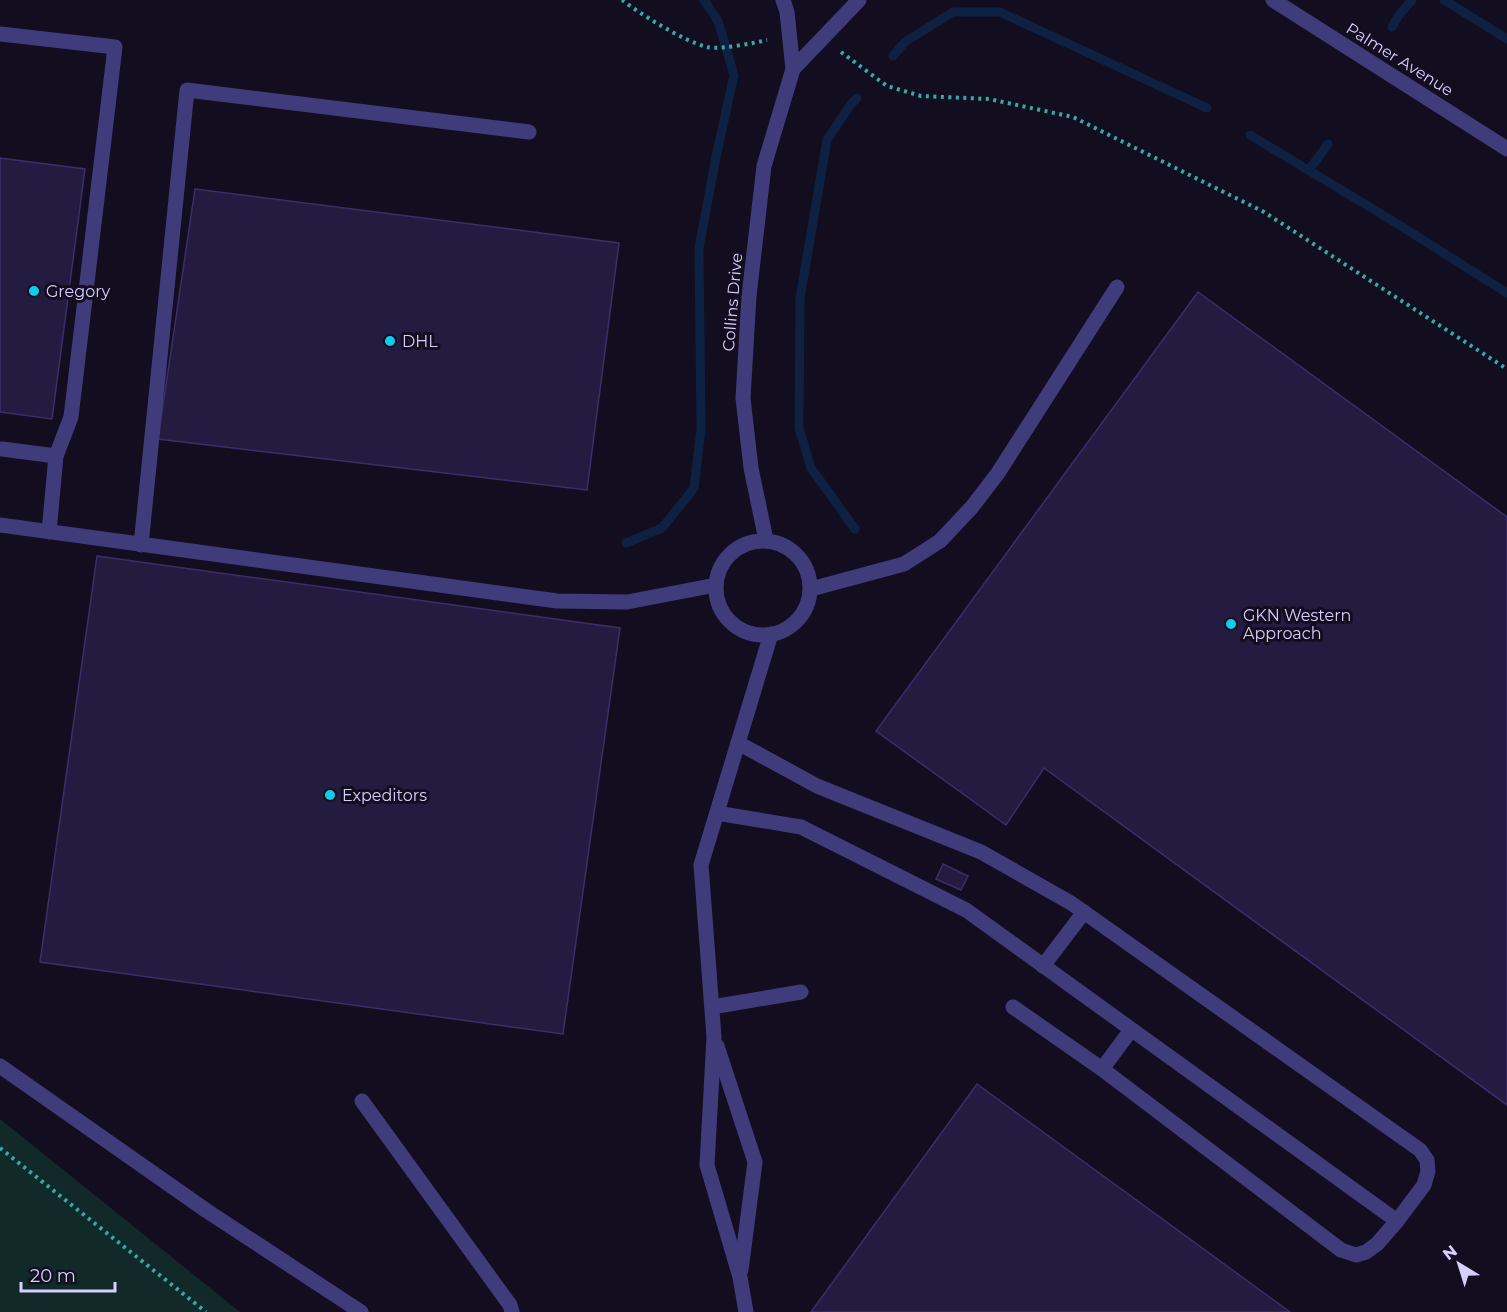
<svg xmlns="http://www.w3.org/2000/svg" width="1507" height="1312" viewBox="0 0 1507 1312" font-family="Montserrat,sans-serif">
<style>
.green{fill:#112929}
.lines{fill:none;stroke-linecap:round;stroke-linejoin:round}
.stream{stroke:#0f2142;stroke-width:9}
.building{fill:#241b40;stroke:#3c2e6a;stroke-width:1.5}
.path{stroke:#34aba8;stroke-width:4;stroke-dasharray:3 4.5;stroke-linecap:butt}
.service{stroke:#403c7c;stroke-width:15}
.minor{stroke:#403c7c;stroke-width:15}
.tertiary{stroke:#403c7c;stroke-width:15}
.poi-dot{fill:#0dcdeb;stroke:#120e20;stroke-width:2}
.labels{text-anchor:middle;stroke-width:6;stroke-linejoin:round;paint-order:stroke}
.street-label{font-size:16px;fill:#d6cffc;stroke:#120e20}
.poi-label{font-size:16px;fill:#d6cffc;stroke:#120e20;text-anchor:start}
</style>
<rect width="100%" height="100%" fill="#120e20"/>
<polygon class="green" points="0,1119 240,1312 0,1312"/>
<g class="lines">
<g class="stream">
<polyline points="1444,0 1507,39"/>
<polyline points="1392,27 1399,15 1412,0"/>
<polyline points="893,56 905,42 953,12 1000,12 1207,108"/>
<polyline points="1250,135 1388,218 1507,293"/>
<polyline points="1309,170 1328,144"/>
<polyline points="855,529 811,468 799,428 800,298 827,140 851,104 857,98"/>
<polyline points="626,543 662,528 694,488 701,429 699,248 716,157 734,75 718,21 704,0"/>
</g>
</g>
<g class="building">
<polygon points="0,158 85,169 52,419 0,412"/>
<polygon points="195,189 619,243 587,490 158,439"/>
<polygon points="1198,292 1507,517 1507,1105 1044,768 1006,825 876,731"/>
<polygon points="97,556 620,628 563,1034 40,962"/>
<polygon points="943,864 968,876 961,890 936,879"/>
<polygon points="977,1084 1290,1312 811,1312"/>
</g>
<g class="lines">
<g class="path">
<path d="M622,0C642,15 683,41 707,47C720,50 754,43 767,40"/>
<polyline points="841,52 887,86 921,96 989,99 1073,117 1264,212 1507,369"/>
<polyline points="0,1148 206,1312"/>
</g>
<g class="service">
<polyline points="0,34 115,47 71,417 56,456 49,532"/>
<polyline points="2,449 56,456"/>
<polyline points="0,525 557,601 627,602 716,585"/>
<polyline points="141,545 187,90 529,132"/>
<polyline points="811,589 904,564 940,541 972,507 998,473 1117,287"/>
<polyline points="738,743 817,786 981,852 1071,903 1420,1150 1427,1160 1428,1171 1424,1185 1397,1221 1377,1244 1366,1252 1356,1255 1341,1250 1102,1069 1131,1030"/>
<polyline points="717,813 801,827 966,910 1397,1221"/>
<polyline points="1043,966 1084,912"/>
<polyline points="712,1007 801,992"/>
<polyline points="1013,1007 1102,1069"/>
<polyline points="717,1046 755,1162 741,1270"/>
<polyline points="0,1066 207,1211 361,1312"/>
<polyline points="362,1101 510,1305 512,1312"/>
<polyline points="746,1312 740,1277 707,1165 714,1037 701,865 771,634"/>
</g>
<g class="minor">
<polyline points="793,69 859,0"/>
<polyline points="766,540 751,468 743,398 749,296 764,166 793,69 787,12 783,0"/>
<circle cx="763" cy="588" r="47"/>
</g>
<polyline class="tertiary" points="1273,0 1507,149"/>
</g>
<g class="poi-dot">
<circle cx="34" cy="291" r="6"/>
<circle cx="390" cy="341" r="6"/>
<circle cx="1231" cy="624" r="6"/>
<circle cx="330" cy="795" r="6"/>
</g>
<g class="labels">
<g class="street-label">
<text transform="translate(1400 59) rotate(32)" y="6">Palmer Avenue</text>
<text transform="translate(732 302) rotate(-85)" y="6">Collins Drive</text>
</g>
<g class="poi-label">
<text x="46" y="297">Gregory</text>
<text x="402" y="347">DHL</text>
<text x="1243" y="621">GKN Western<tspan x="1243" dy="18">Approach</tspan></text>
<text x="342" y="801">Expeditors</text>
</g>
</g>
<g transform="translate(1459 1264) rotate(322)" stroke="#120e20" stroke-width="4.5" paint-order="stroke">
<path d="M0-4.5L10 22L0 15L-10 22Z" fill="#d6cffc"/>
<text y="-9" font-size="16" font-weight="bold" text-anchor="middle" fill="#d6cffc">N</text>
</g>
<path d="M21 1282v9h94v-9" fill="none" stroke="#d6cffc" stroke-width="3"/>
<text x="30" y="1282" font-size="18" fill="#d6cffc" stroke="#120e20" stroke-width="4.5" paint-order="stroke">20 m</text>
</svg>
